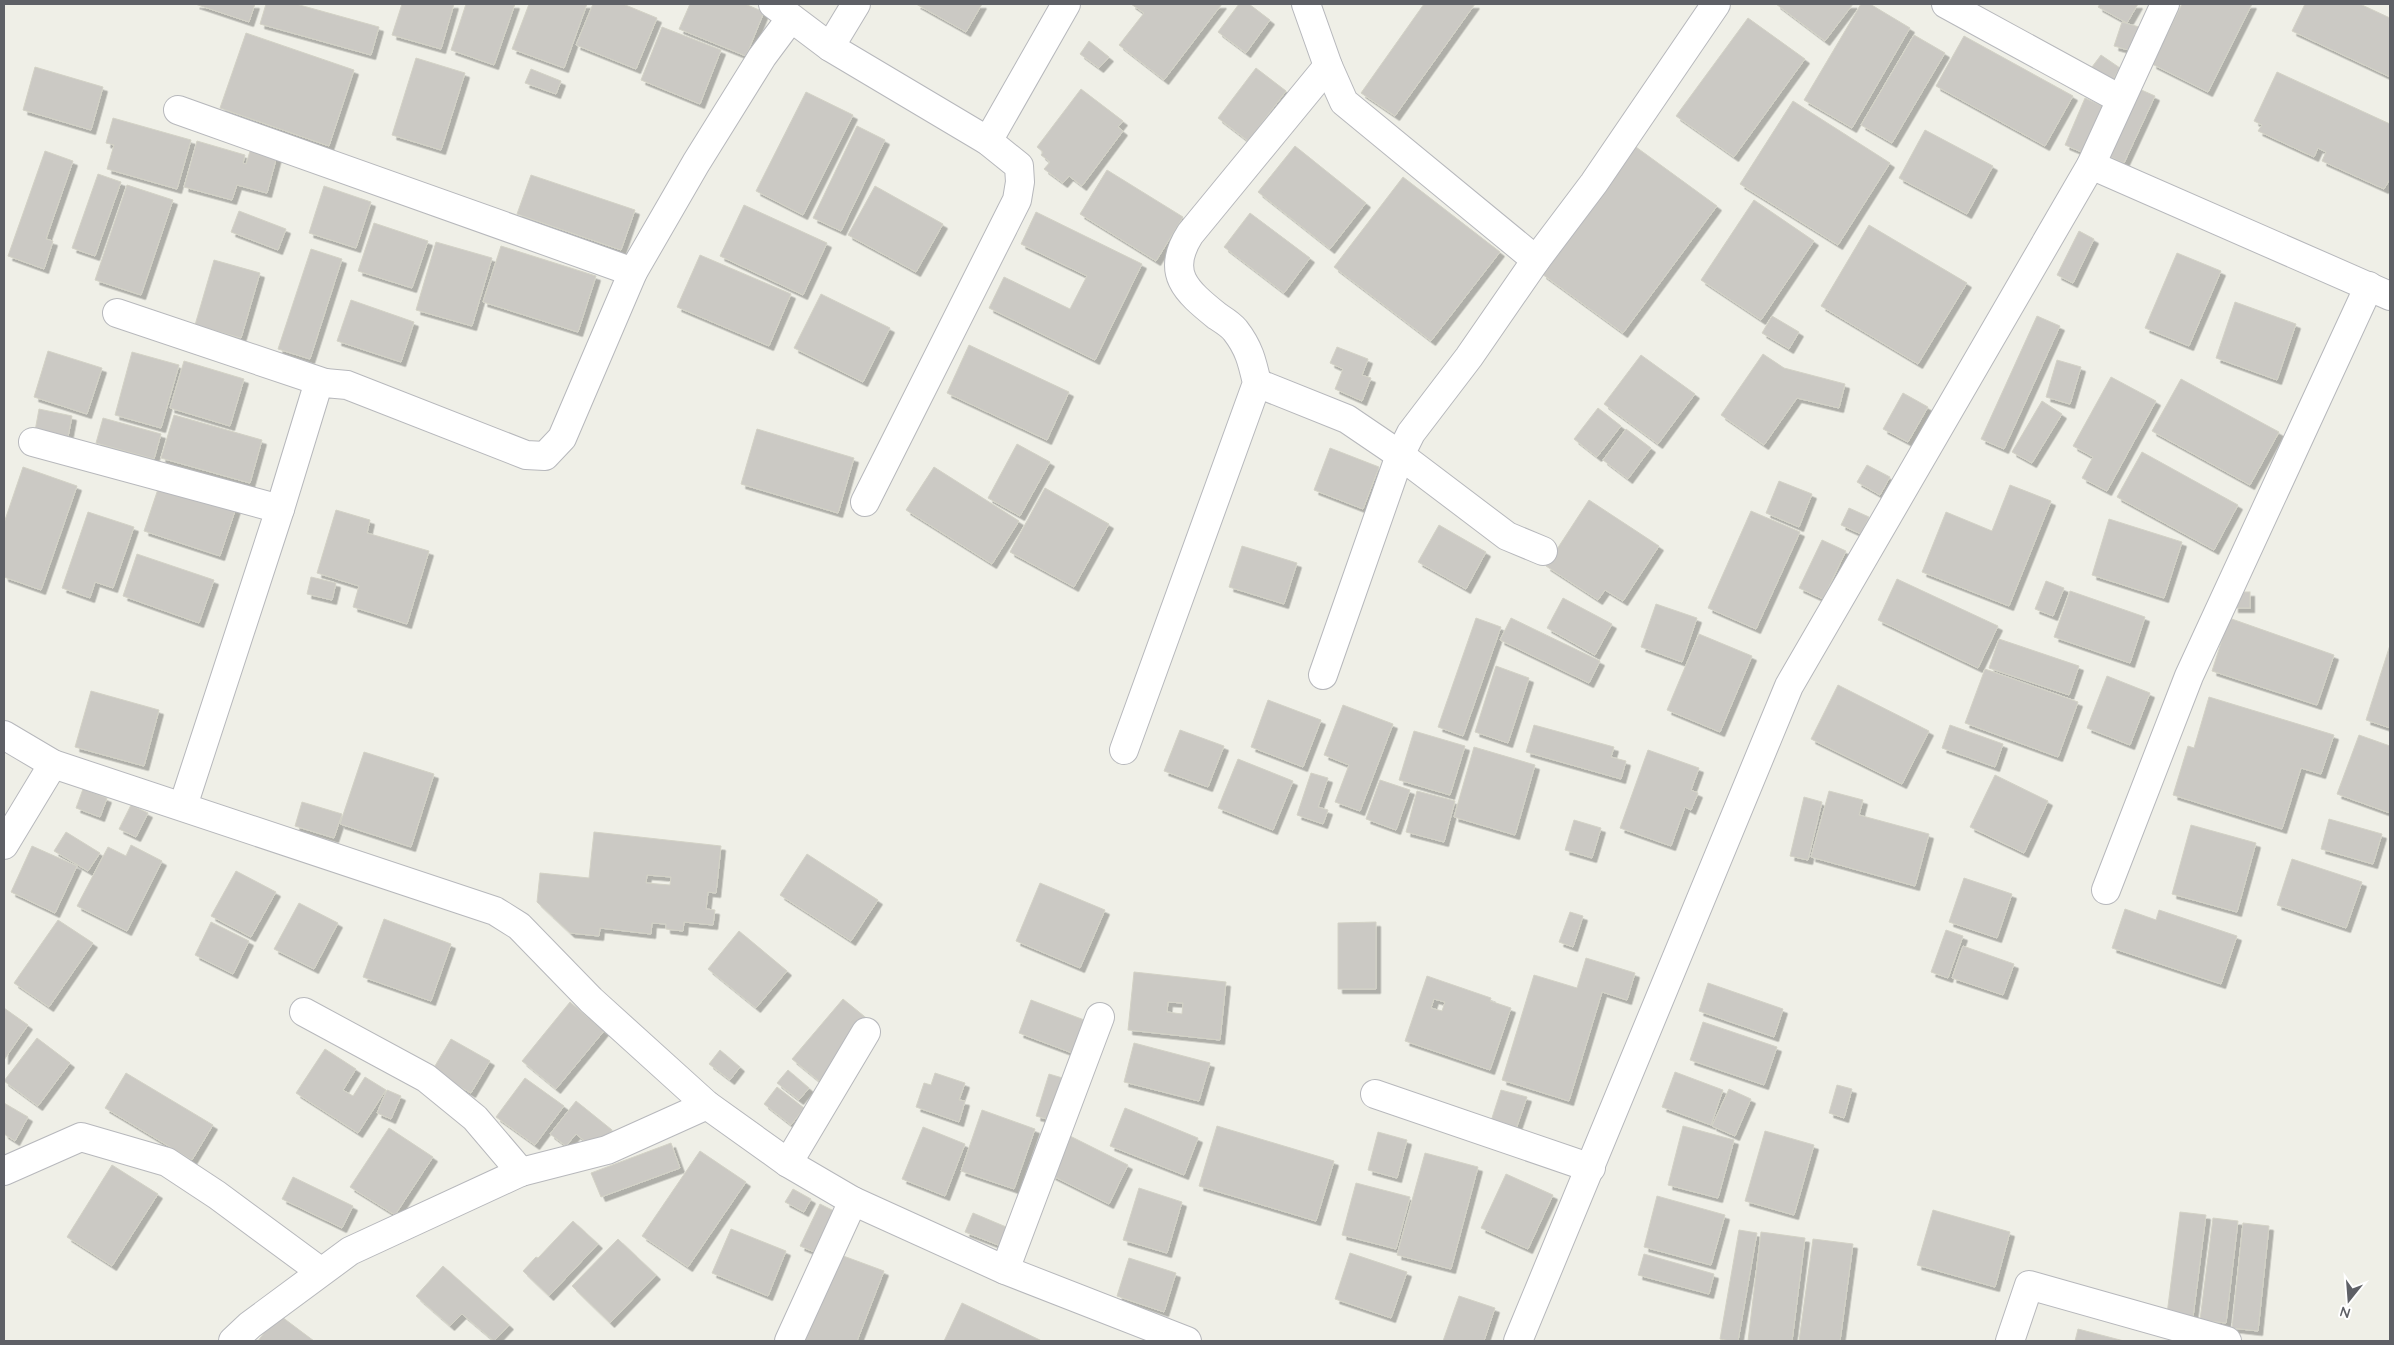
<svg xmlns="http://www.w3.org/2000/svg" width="2394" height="1345" viewBox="0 0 2394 1345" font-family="Quicksand,sans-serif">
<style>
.building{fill:#cbc9c4;stroke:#d3d2c6;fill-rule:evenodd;filter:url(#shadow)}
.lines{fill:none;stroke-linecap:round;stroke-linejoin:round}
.minor-casing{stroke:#b7b8bc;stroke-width:30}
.minor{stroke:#fff;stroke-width:28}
</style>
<defs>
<filter id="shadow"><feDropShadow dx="4.5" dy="4.5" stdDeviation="0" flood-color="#0004"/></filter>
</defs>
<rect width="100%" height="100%" fill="#efefe7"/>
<g class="building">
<polygon points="195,4 255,4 249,22"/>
<polygon points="266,4 296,4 379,27 371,55 260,24"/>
<polygon points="402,4 454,4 441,49 392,35"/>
<polygon points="466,4 515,4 494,65 451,50"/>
<polygon points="529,4 587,4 564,68 512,49"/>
<polygon points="593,4 623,4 657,18 636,69 576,45"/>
<polygon points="690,4 745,4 764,12 746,56 679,29"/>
<polygon points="916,4 982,4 966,32"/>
<polygon points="1131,4 1222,4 1164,80 1119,45 1144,13"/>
<polygon points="1239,4 1249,4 1270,20 1246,53 1218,32"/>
<polygon points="1424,4 1475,4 1395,116 1361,93"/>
<polygon points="1776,4 1853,4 1825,41"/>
<polygon points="1861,4 1870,4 1910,28 1852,128 1804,100"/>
<polygon points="2100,4 2138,4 2127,23 2098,7"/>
<polygon points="2182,4 2252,4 2208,92 2152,64"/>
<polygon points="2305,4 2360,4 2390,18 2390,77 2292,31"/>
<polygon points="1748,18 1805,59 1734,157 1676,116"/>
<polygon points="2122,22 2139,27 2132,51 2114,46"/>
<polygon points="662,27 721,50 700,104 641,80"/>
<polygon points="246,33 354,70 329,146 220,108"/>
<polygon points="1914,35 1945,53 1892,143 1861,125"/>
<polygon points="1964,36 2073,96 2045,146 1936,86"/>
<polygon points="1089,41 1109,57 1099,68 1080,54"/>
<polygon points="2101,55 2120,68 2112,81 2092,67"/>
<polygon points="416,58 465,73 441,150 392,135"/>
<polygon points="35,67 103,87 91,130 23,110"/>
<polygon points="1256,68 1286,91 1248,141 1218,118"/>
<polygon points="531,69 561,81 556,94 525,83"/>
<polygon points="2277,72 2390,124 2390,179 2384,189 2322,161 2326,152 2318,148 2314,157 2258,131 2262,125 2254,121"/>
<polygon points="2137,88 2155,96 2124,163 2106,155"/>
<polygon points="1081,89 1123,121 1118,127 1123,131 1082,186 1069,176 1063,183 1044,169 1050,162 1041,155 1043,152 1037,147"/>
<polygon points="806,92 853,115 803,215 756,191"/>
<polygon points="2085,98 2104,107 2084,153 2065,145"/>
<polygon points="1793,101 1890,163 1838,245 1740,184"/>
<polygon points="113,118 191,140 177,189 107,169 114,145 106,143"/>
<polygon points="857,126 885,140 841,231 813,218"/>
<polygon points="1925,130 1993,166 1967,214 1899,178"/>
<polygon points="197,141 245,155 243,163 246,164 252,145 278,152 267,193 237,185 232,200 184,187"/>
<polygon points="1295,146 1366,203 1330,249 1258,192"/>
<polygon points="1636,147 1717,206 1623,333 1542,274"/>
<polygon points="45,151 73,161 46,239 53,241 44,269 8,256"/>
<polygon points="1107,170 1183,217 1156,261 1080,214"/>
<polygon points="98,174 121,182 95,256 72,248"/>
<polygon points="531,175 635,210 621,250 517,214"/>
<polygon points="1403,177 1500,252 1431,341 1334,267"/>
<polygon points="127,185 173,200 141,295 95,280"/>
<polygon points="324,186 371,202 356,248 309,233"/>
<polygon points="875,186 943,224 916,272 848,235"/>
<polygon points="1754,200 1814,241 1761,320 1701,280"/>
<polygon points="744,205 827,243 803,295 720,256"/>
<polygon points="239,211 286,229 278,250 231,232"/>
<polygon points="1036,212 1142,264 1095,360 989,308 1004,277 1070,309 1087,276 1021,244"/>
<polygon points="1250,213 1310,258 1284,293 1224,247"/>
<polygon points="374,223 428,241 412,288 358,271"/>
<polygon points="1869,225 1967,283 1918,364 1821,306"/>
<polygon points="2079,231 2094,239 2073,283 2057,275"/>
<polygon points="436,242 492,258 472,326 416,310"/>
<polygon points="501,246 596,276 578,332 483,302"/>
<polygon points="311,249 342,259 310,359 278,349"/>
<polygon points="2177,253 2221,271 2189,346 2145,328"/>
<polygon points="700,255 791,294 769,346 677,307"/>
<polygon points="214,260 260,273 241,338 195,325"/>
<polygon points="821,294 890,328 863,382 794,348"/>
<polygon points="351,300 414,322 401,362 337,341"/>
<polygon points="2235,302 2296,324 2277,380 2216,358"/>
<polygon points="1772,316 1799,332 1789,349 1762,333"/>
<polygon points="2037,316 2060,326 2004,449 1981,439"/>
<polygon points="969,345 1069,392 1047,440 947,393"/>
<polygon points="1337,347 1368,359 1362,375 1371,378 1362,401 1335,389 1343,369 1330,363"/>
<polygon points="48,351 102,368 87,414 34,397"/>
<polygon points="132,352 179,365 161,428 115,415"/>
<polygon points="1763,354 1784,368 1845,384 1839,408 1797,398 1764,445 1721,415"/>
<polygon points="1641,355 1695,394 1658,444 1604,404"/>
<polygon points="2057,360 2081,367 2070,404 2046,397"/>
<polygon points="184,361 244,379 230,426 170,408"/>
<polygon points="2111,377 2156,401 2107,491 2082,478 2093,457 2073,446"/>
<polygon points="2181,379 2279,432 2250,485 2152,431"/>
<polygon points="1903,393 1928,407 1908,442 1883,429"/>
<polygon points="2042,401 2062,414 2032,463 2012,452"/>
<polygon points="1598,408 1621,426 1597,457 1574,439"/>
<polygon points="39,409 72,416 68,437 35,431"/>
<polygon points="174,415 262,440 250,483 161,458"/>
<polygon points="103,418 161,434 154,459 96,443"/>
<polygon points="757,429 854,458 838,513 741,484"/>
<polygon points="1626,429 1651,448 1628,479 1603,460"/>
<polygon points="1017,444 1050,462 1020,516 988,498"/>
<polygon points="1330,448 1379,467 1363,509 1314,490"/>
<polygon points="2142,452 2238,505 2214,550 2117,497"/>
<polygon points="1867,465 1890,477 1880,495 1857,482"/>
<polygon points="23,467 77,486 41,590 4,577 4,523"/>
<polygon points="934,467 1019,521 992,564 906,510"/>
<polygon points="1779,481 1812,494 1799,527 1766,513"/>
<polygon points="160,483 236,508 220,556 144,531"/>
<polygon points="2010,485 2051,501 2009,606 1922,572 1946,512 1992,531"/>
<polygon points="1045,488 1109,524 1074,587 1010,552"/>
<polygon points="1589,500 1659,546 1623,601 1605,590 1598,600 1546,566"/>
<polygon points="1849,508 1869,517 1861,534 1841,525"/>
<polygon points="336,510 370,520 367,533 429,551 407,624 353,607 359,586 317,573"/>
<polygon points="1751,511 1800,532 1756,629 1708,608"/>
<polygon points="88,512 134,527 113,588 95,582 90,598 62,588"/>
<polygon points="2109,519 2182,542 2164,598 2092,575"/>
<polygon points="1439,525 1486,552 1466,589 1418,562"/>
<polygon points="1822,540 1846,551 1823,599 1799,588"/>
<polygon points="1242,546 1297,563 1284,604 1229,587"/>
<polygon points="137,554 214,580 199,623 123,596"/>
<polygon points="311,577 336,583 332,600 307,594"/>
<polygon points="1897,579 1998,626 1978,668 1878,620"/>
<polygon points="2046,581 2064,588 2053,616 2035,609"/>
<polygon points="2070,591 2145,617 2130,663 2054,637"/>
<rect x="2234" y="592" width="16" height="16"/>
<polygon points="1563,598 1612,624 1595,655 1547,628"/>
<polygon points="1656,604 1697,618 1682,662 1641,647"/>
<polygon points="1476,618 1501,627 1463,736 1438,727"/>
<polygon points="1511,618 1600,661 1589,683 1500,640"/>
<polygon points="2229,618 2334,655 2317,705 2212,671"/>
<polygon points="1699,634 1752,656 1720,732 1667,710"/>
<polygon points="1999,639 2079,666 2069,695 1989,668"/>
<polygon points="2390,645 2390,728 2366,720"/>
<polygon points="1496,666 1529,678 1508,743 1475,732"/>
<polygon points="1985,669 2078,702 2058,757 1965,723"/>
<polygon points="2107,676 2150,693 2130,745 2087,728"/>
<polygon points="1838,685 1929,731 1902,784 1811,739"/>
<polygon points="91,691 159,710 144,766 75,747"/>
<polygon points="2209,697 2334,735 2321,774 2301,768 2282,829 2173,795 2188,746 2194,748"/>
<polygon points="1268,700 1321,720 1303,767 1251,747"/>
<polygon points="1343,705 1393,724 1360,811 1335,802 1349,765 1324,755"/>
<polygon points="1534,725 1614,747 1611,757 1626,761 1621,779 1526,752"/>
<polygon points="1950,725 2003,744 1995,767 1942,748"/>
<polygon points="1180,730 1224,746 1208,787 1164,771"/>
<polygon points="1414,731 1465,746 1450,795 1399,780"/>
<polygon points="2359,735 2390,746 2390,813 2337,794"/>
<polygon points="1474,747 1535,765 1515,835 1454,817"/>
<polygon points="1648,750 1699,768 1691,790 1698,793 1691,810 1685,807 1671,846 1620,828"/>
<polygon points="364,752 434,774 411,847 340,824"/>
<polygon points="1238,759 1293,781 1273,830 1218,808"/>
<polygon points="1311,773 1328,778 1318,807 1328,810 1323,824 1297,815"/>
<polygon points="1995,775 2048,801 2024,853 1970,827"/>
<polygon points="1380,780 1410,790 1396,830 1366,819"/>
<polygon points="83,789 107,798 100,817 76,808"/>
<polygon points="1417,791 1455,801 1444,842 1406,832"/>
<polygon points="1829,791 1863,800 1859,815 1929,834 1915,886 1811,857"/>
<polygon points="1804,797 1822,802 1808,860 1790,856"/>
<polygon points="302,802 342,814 334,838 295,826"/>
<polygon points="131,805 148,813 136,837 119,829"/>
<polygon points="2329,819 2382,834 2373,864 2321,849"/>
<polygon points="1574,820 1601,828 1592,858 1565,850"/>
<polygon points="2191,825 2256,843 2237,912 2172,894"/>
<polygon points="66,832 100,853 88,871 54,851"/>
<path d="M594,832L721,846L716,893L708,892L706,909L715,910L713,925L684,922L683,931L666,929V924L652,923L651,934L600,928L599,936L570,933L537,902L540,873L589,878ZM647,875L671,877L670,885L646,883Z"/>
<polygon points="131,845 162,861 127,931 77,906 108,847 126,856"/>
<polygon points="32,846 77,866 55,913 11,892"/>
<polygon points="807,854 878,900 851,941 780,895"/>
<polygon points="2292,859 2362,882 2346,928 2277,905"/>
<polygon points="236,871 276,892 251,937 211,916"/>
<polygon points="1964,878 2012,894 1997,938 1949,922"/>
<polygon points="1040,883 1105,910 1080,968 1016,941"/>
<polygon points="299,903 338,923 314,969 274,949"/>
<polygon points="2125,909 2156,920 2159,910 2237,936 2221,984 2112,948"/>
<polygon points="1570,912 1583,916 1573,947 1559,942"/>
<polygon points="384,919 451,944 431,1001 363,977"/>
<polygon points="58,920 93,943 49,1007 14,983"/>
<polygon points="211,922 249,941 233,974 195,955"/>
<polygon points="1376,922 1376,989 1338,989 1338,923"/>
<polygon points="1946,930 1963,936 1948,978 1931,972"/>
<polygon points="739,931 787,971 756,1008 708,969"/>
<polygon points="1963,946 2014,964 2003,995 1952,978"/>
<polygon points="1586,958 1635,973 1627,1000 1602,992 1569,1101 1502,1080 1534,975 1577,988"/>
<path d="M1134,972L1226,982L1220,1040L1128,1030ZM1168,1002L1183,1003L1182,1014L1167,1012Z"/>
<path d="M1427,976L1491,998L1490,1001L1511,1008L1490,1070L1405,1041ZM1434,999L1445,1002L1442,1011L1431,1008Z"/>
<polygon points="1708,983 1783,1009 1774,1037 1699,1011"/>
<polygon points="843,999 870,1021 819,1081 792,1059"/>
<polygon points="1031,1000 1087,1021 1075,1054 1019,1033"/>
<polygon points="570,1002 604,1031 556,1089 522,1061"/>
<polygon points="4,1008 28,1025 4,1060"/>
<polygon points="1703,1022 1777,1047 1764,1085 1690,1060"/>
<polygon points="37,1038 70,1063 38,1106 4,1081"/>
<polygon points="451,1039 490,1061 471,1093 432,1071"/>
<polygon points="1134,1043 1210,1063 1199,1101 1124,1082"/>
<polygon points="325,1049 356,1069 343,1090 353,1096 365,1077 386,1090 358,1133 296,1093"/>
<polygon points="720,1050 740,1067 730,1080 709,1064"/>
<polygon points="788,1070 809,1088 799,1100 777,1083"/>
<polygon points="1675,1072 1723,1090 1711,1125 1662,1107"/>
<polygon points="126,1073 213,1125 192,1160 105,1108"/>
<polygon points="935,1073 965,1083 959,1100 965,1101 959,1122 916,1107 924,1083 931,1085"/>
<polygon points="1049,1074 1066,1079 1054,1121 1036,1116"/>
<polygon points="525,1078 564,1106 535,1145 496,1117"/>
<polygon points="1837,1085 1852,1089 1844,1118 1829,1113"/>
<polygon points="777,1087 804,1108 791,1125 764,1104"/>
<polygon points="1729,1089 1751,1099 1735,1136 1712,1126"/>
<polygon points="387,1090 401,1096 391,1119 377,1113"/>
<polygon points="1501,1090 1527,1097 1516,1129 1491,1121"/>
<polygon points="576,1101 612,1130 596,1150 576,1134 566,1146 550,1134"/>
<polygon points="4,1103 28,1117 15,1141 4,1134"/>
<polygon points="1125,1108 1198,1138 1184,1175 1110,1146"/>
<polygon points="982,1110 1035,1129 1014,1189 961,1171"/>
<polygon points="1217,1126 1334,1161 1316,1221 1199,1186"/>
<polygon points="1683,1126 1734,1140 1718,1198 1668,1185"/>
<polygon points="923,1127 965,1144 945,1196 902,1179"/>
<polygon points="389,1128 433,1157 395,1215 350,1187"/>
<polygon points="1765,1131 1814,1145 1794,1215 1745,1201"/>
<polygon points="1378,1132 1407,1140 1397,1178 1368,1170"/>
<polygon points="1070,1136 1128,1165 1109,1204 1051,1175"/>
<polygon points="671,1143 680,1168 601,1197 591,1173"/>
<polygon points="700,1151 746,1182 688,1267 642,1236"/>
<polygon points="1425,1153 1478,1167 1451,1269 1397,1255"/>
<polygon points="112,1165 158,1194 112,1266 67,1237"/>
<polygon points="1506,1174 1553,1195 1528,1249 1481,1228"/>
<polygon points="293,1177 353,1206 342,1228 282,1199"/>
<polygon points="1356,1183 1410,1197 1396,1249 1342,1235"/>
<polygon points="1139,1188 1182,1202 1167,1253 1123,1240"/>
<polygon points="793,1189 811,1199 804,1212 785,1202"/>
<polygon points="1657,1196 1725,1215 1711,1265 1644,1247"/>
<polygon points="820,1204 838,1213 819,1254 800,1246"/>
<polygon points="1933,1210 2010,1232 1995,1287 1917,1265"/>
<polygon points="2180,1212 2206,1215 2193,1317 2167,1314"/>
<polygon points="973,1213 1018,1232 1011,1250 965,1232"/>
<polygon points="2213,1218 2238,1221 2226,1323 2200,1320"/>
<polygon points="573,1221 598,1244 549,1296 523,1271 536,1257 538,1258"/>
<polygon points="2243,1223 2269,1226 2258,1331 2232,1328"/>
<polygon points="731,1229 786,1251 768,1296 712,1273"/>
<polygon points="1739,1230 1757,1233 1738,1341 1730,1341 1720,1339"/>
<polygon points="1761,1232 1805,1238 1792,1341 1748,1341"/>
<polygon points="618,1239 656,1275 610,1323 572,1286"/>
<polygon points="1813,1239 1853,1244 1840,1341 1799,1341"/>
<polygon points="1350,1253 1407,1272 1391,1318 1335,1299"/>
<polygon points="838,1254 884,1271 857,1341 804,1341"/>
<polygon points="1644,1254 1714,1274 1709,1294 1638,1275"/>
<polygon points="1129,1258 1176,1273 1164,1312 1117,1296"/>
<polygon points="443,1266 509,1325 494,1341 462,1314 450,1326 416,1296"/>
<polygon points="1459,1296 1495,1308 1484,1341 1443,1341"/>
<polygon points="962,1303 1042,1341 944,1341"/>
<polygon points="278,1314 314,1341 258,1341"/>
<polygon points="2078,1329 2124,1341 2075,1341"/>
</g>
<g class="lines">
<g class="minor-casing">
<g id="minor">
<polyline points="773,4 830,47 988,141 1019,166 1020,182 1017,200 865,502"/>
<polyline points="1306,4 1328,66 1344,102 1536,260"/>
<polyline points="1946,4 2120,99"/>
<polyline points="830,47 856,4"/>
<polyline points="178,110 633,272"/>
<polyline points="988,141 1066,4"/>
<polyline points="2091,165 2390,296"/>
<polyline points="117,313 325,383"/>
<polyline points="1257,383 1347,419 1400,455 1507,536 1543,551"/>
<polyline points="33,442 280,509"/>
<polyline points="1323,675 1400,455 1411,433 1469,357 1536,260 1594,183 1716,4"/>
<polyline points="4,735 53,764 495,911 519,926 591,1000 707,1105 788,1163 853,1201 1005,1270 1187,1341"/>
<path d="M1124,750L1257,383C1252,361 1249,348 1235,330C1230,324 1223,320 1217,316C1186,291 1165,273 1190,234L1328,66"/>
<polyline points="183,806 280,509 317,388 325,383 347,385 526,455 545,456 562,438 633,272 696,163 762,57 791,18"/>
<polyline points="4,845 53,764"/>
<polyline points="2106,890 2189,676 2369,286"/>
<polyline points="304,1012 426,1078 475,1118 521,1172"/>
<polyline points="1375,1094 1591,1168"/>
<polyline points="788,1163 866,1032"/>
<polyline points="4,1171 81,1137 167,1162 217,1195 320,1271"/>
<polyline points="1005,1270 1100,1017"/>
<polyline points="233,1341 250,1325 350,1251 521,1172 607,1150 707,1105"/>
<polyline points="789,1341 853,1201"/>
<polyline points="1518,1341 1789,686 2091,165 2165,4"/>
<polyline points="2010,1341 2029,1285 2227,1341"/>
</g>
</g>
<use href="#minor" class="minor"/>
</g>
<rect width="2394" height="1345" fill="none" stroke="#5e6066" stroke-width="10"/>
<g transform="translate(2349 1300) rotate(197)" stroke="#ffffff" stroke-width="4" paint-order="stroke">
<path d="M0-4L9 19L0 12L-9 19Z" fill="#5e6066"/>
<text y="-8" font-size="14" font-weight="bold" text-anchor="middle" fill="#5e6066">N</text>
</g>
</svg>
